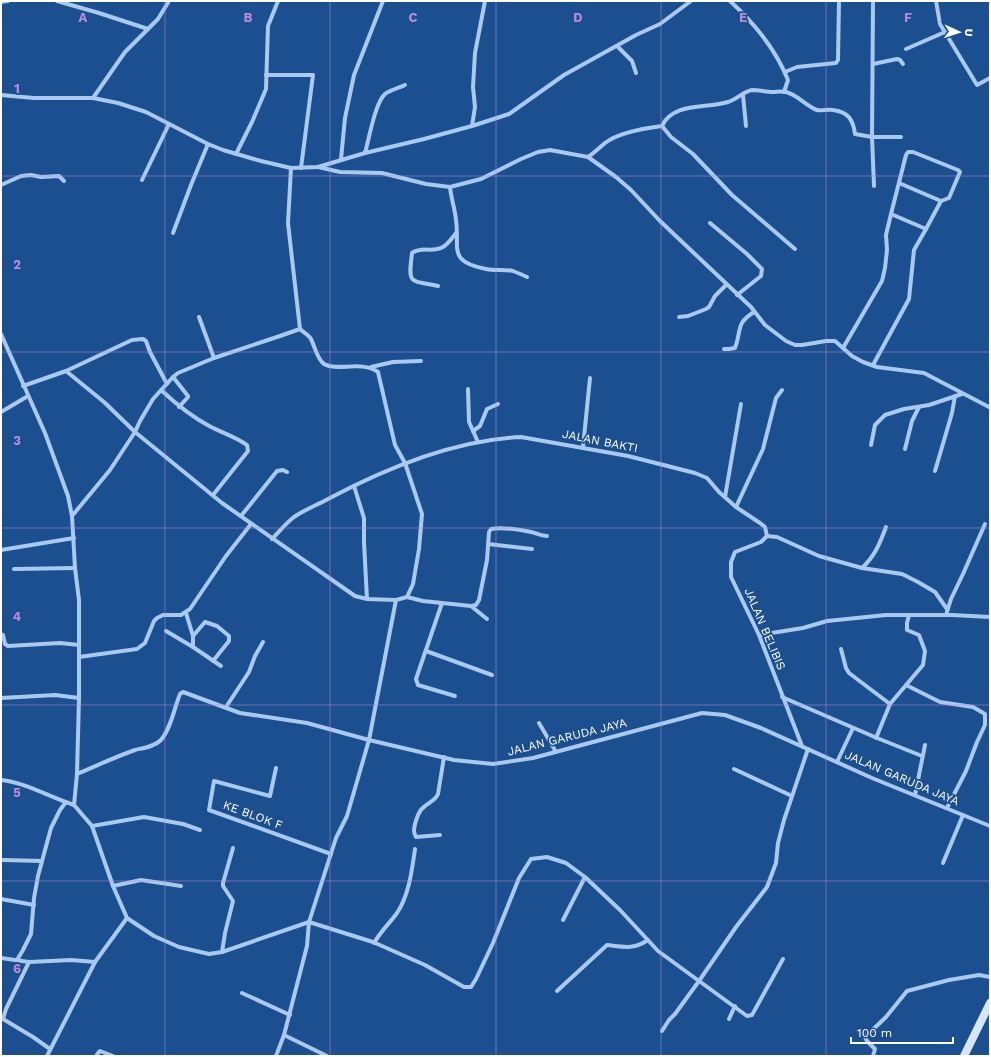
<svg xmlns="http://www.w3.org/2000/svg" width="991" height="1057" viewBox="0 0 991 1057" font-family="'Work Sans',sans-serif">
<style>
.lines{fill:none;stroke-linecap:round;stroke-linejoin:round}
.street{stroke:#a9c9ee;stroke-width:4}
.secondary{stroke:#d6e6fa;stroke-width:8}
.grid{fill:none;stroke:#b68bdc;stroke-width:1;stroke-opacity:0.55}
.labels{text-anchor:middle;stroke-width:3.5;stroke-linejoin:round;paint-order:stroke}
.street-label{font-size:12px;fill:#fff;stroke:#1b4f8f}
.grid-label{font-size:13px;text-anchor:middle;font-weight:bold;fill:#b68bdc;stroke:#1b4f8f;stroke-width:3.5;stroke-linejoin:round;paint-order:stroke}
</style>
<rect width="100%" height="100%" fill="#1b4f8f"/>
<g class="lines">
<g class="street">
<polyline points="57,1 99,13 148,29"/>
<path d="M730,1C753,22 776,50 788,80L784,92"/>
<polyline points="873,1 872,137 874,186"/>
<polyline points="936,1 940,24 977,85 990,78"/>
<polyline points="1,2 8,1"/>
<polyline points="617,46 632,61 636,73"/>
<polyline points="906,49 945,32"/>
<polyline points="873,64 897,59 900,60 903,64"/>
<polyline points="785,72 797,67 836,63 838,60 839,1"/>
<polyline points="266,75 313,75 301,168"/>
<polyline points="1,95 34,98 93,98 118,103 146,112 208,144 223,150 261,161 291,168 318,167 365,153 424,139 472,126 509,114 564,75 636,35 660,24 691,1"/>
<polyline points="743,95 746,126"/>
<polyline points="93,98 125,52 158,19 169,1"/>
<polyline points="472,126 475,107 473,87 475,53 485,1"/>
<polyline points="662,126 671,137 693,154 732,195 795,249"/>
<path d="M365,153C369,139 375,103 385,94C390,90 399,88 405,85"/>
<polyline points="236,154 252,122 266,89 268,26 278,1"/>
<path d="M588,157C594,153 599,148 605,143C618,133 646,128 662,126C673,102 706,109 728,102C736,100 744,91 752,90C759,90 766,92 773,92C777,92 782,91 786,92C798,95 806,106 817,110C822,111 828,109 833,110C848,112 853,119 855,134L872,137H901"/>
<polyline points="341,159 345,118 354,75 383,1"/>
<polyline points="318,167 340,172 382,173 426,184 450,187 481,179 521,159 538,152 550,150 588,157 616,177 631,190 660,221 751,307 765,325 786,341 795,345 802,345 826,341 835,341 852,356 863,362 877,367 924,373 989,407"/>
<polyline points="291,168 288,223 300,329"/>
<polyline points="142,180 169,124"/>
<polyline points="899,183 941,201"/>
<polyline points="1,185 21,176 31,175 41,177 59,176 64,181"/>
<path d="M450,187C451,198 455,209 456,220C460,249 447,261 486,269C495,271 505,269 513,271C518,273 523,275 527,277"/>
<polyline points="891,214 906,155 908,152 913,152 958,170 960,172 949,198 941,201 926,229"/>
<polyline points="710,223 747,254 762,269 761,276 737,295"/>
<polyline points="173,233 191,185 208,144"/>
<path d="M438,286C409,280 408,285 412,253C422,246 433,253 443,247C448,244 452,238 456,233"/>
<polyline points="199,317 214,358"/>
<polyline points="679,317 688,316 706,309 709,307 715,296 726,285"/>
<path d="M1,334L45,433L68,496L72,516L75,568L79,600V698L77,774L74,805C49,797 27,783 1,780"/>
<polyline points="843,348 882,281 885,268 887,250 886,235 891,214 926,229 914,250 909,299 873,365"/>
<path d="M724,349H729L735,348C742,330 735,324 754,312"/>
<polyline points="371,367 393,362 421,361"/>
<polyline points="66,371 132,340 143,339 146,341 150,352 167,384"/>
<polyline points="173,377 188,396 188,397 179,407"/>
<polyline points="23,386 66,371 104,402 135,432 222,503 355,596 367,599 396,600"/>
<polyline points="468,389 469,422 478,442"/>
<path d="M161,390C177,405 192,417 211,427C223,433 236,437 247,445L248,451L213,495"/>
<polyline points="1,412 28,396"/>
<polyline points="473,431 480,426 487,409 498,404"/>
<polyline points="871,445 875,425 885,415 904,409 929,405 962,394"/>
<polyline points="583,447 590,378"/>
<polyline points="905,449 912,421 919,407"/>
<polyline points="935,471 952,413 955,396"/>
<polyline points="354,486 364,518 364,542 367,599"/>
<polyline points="725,497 741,404"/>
<polyline points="736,507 763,449 776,398 782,390"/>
<path d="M72,516L110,470L135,432L140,421L153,399L173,377L178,373L214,358L280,336L300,329C303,332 309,335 311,339C315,347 317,359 324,364C337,372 361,360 378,372L395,445L405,463L422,514L419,549L413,584L407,597L396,600L369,740L347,816L336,838L309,922L307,946L284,1035L327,1056"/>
<polyline points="241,516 277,471 283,470 287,472"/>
<polyline points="767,536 761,542 735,552 731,562 731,577 759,635 802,746"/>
<polyline points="767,536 777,537 819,556 862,568 902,574 918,582 935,592 947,609"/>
<path d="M272,539C279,532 286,523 294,517C304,510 317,505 328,499C388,467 454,440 521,437L628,456L695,473L707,478L719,492L736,507L760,523L765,527L767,536"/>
<polyline points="488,544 532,549"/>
<polyline points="1,550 74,538"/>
<path d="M862,568C875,556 880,543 886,527"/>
<polyline points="14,569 75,568"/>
<path d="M407,597L423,601L471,606L476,605L479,600L487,560L489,532L491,529C501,527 521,530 531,532C536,533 541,536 547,536"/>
<polyline points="442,603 416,679 418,685 455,696"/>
<polyline points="471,606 487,619"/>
<polyline points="186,613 193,636 193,647 221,666"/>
<polyline points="946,615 951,599 963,574 985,524"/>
<polyline points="166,631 193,647"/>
<polyline points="1,634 3,635 5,644 8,646 60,643 79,645"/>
<polyline points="759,635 803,628 827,621 886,615 952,615 990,617"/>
<polyline points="193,636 205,622 217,626 229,636 229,641 213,661"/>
<polyline points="841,649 846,668 849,673 890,704"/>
<polyline points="426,651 492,675"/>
<polyline points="79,657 137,649 145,643 154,621 157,618 163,615 181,615 190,609 226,556 251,524"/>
<polyline points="906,685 940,702 973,707 985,714 985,725 977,742 966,771 947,808"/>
<polyline points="782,697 877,738 922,756"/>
<polyline points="1,698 55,695 79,698"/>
<polyline points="226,707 249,672 255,656 263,642"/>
<polyline points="539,723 556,752"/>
<polyline points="876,738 890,704 923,665 925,651 919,635 907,630 907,623 909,615"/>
<polyline points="837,762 853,728"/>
<polyline points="276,768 270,796 214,781 209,810 331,854"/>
<polyline points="734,769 792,796"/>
<path d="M77,774C96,766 115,757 135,750C143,748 154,747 161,740C171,728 174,709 180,694L183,692L240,713L307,723L369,740L454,760L493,764L533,758L702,713L725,715L761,728L872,778L990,826"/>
<polyline points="915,795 925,745"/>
<polyline points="74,805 92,826 113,886 127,918 154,936 179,947 209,954 222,952 309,922 373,942 425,965 464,987 471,987 476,979 493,943 519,878 531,859 547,857 566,863 585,877 620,910 658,951 747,1016 752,1015 783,959"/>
<polyline points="92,826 144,817 183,824 200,830"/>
<path d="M440,835L416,837C413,832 414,829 415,824C417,818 418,811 424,807C429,802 435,801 438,794L444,757"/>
<polyline points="3,860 42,861"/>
<polyline points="943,863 963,815"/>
<polyline points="113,886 141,880 181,886"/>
<polyline points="1,899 34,905"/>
<polyline points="563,920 585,877"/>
<path d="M374,943C381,931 389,924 397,913C409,895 412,870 415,849"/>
<polyline points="222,952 225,933 233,901 223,886 223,883 233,848"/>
<polyline points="1,958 29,962 71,960 95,962"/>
<polyline points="17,960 23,950 31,934 34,898 38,876 51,828 60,810 66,802"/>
<polyline points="29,962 6,1009 3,1019 33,1037 50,1049"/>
<path d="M557,991L607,945C624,947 633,950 648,940"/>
<polyline points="242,993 290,1015"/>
<polyline points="729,1019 735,1006"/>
<polyline points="662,1031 669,1020 675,1014 699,981 736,927 767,887 776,863 778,843 784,820 808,749"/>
<polyline points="47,1056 95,962 127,918"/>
<polyline points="96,1056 99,1052 100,1051 113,1056"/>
<polyline points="276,1056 284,1035"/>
<polyline points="873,1056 875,1049 867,1041 865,1037 886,1017 907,991 949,980 979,975 990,977"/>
</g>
<polyline class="secondary" points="964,1056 990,1003"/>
</g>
<path class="grid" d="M165,1V1056M330,1V1056M496,1V1056M661,1V1056M826,1V1056M1,176H990M1,352H990M1,528H990M1,705H990M1,881H990"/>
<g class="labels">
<g class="street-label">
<text transform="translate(600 441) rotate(11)" y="4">JALAN BAKTI</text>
<text transform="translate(765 629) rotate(67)" y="4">JALAN BELIBIS</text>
<text transform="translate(567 737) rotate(-14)" y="4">JALAN GARUDA JAYA</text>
<text transform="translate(902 778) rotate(23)" y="4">JALAN GARUDA JAYA</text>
<text transform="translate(253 815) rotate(20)" y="4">KE BLOK F</text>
</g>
</g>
<g class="grid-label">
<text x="83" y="22">A</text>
<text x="248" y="22">B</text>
<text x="413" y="22">C</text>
<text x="578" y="22">D</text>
<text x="743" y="22">E</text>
<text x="908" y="22">F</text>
<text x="17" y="93">1</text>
<text x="17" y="269">2</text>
<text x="17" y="445">3</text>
<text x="17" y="621">4</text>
<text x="17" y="797">5</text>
<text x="17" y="973">6</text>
</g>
<rect width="991" height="1057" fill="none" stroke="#ffffff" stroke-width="4"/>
<g transform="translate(959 32) rotate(93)" stroke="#1b4f8f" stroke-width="3" paint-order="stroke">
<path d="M0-3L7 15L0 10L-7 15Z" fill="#ffffff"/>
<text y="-6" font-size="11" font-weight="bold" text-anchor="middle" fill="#ffffff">U</text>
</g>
<path d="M851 1037v6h102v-6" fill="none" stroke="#ffffff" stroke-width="2"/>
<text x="857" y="1037" font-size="12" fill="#ffffff" stroke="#1b4f8f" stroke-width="3" paint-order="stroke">100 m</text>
</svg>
